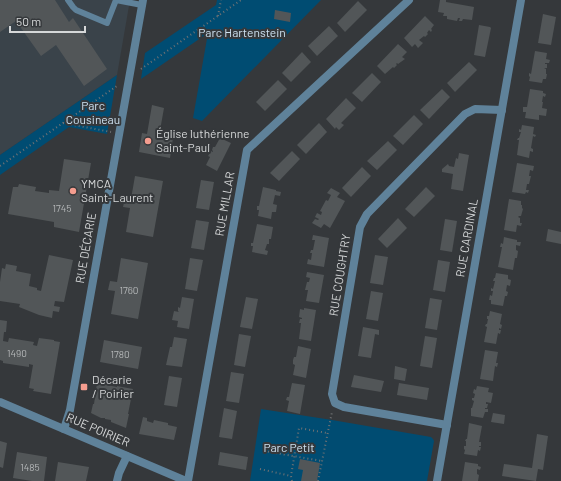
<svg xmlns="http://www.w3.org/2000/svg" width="561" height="481" viewBox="0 0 561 481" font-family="Barlow,sans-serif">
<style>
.built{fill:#3a434a}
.green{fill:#004c72}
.building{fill:#525658}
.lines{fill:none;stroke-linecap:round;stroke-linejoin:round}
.path{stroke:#6f7274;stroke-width:2;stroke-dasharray:1 3;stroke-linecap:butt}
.service{stroke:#5f829a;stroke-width:6}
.minor{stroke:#5f829a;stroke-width:8}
.tertiary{stroke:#5f829a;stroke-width:8}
.poi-dot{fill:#f59d8f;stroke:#35383b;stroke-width:1.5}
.labels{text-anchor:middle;stroke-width:4;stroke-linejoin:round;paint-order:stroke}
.number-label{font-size:10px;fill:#b5b8b9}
.park-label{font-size:12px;fill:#cee2f1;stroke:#35383b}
.poi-label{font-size:12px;fill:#d6d8d9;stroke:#35383b;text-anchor:start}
.street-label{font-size:12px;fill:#d6d8d9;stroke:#35383b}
</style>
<rect width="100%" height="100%" fill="#35383b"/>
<polygon class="built" points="0,0 130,0 117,75 0,155"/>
<g class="green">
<polygon points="217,0 321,0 202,121 193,118 208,33 141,79 145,53 216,5"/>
<polygon points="117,75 107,134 69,127 0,175 0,155"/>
<polygon points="261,409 332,420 431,437 433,439 434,441 427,481 250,481"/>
</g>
<g class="building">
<polygon points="0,0 55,0 69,22 73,18 107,69 84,86 56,45 41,56 16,21 0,32"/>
<polygon points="440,0 446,0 446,2 474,7 472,20 463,19 462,21 459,21 460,18 458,18 457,21 447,19 447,16 443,16 444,13 438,12"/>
<polygon points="358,1 367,10 345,32 337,23"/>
<polygon points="275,10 291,13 290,22 274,19"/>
<polygon points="543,14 556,17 551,45 538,43"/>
<polygon points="425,16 434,25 431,29 432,30 431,32 429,30 427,33 428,34 425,37 424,36 419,40 423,43 418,48 415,44 412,47 404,38"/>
<polygon points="479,25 490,27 491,28 485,57 474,55"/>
<polygon points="329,26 338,36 317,56 308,46"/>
<polygon points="398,44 407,52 402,57 405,59 398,64 397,63 396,64 397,65 394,68 393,67 385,74 377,66"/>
<polygon points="535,51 547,53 546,59 550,60 549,63 545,63 545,64 547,64 547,68 544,68 546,69 546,74 547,74 546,79 543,79 542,83 529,81 530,77 529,76 529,73 531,74"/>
<polygon points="302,52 311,62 291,82 282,73"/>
<polygon points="469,62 477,70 455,92 447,83"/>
<polygon points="372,73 381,82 362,102 352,93"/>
<polygon points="278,80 287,89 265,111 256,102"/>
<polygon points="442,89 450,97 429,119 420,110"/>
<polygon points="530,89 543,91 543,93 546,94 545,97 543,96 542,102 543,102 542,108 547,109 546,116 539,115 539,120 525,118 526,112 523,112 523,107 527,107"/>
<polygon points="346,98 356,108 341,123 344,125 339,130 336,127 335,129 326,119"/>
<polygon points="152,105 164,108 159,136 173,138 170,158 139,152 142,133 147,134"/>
<polygon points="414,115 423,124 403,145 393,136"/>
<polygon points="319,123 327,132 306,154 297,145"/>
<polygon points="522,125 534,127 533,134 536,135 535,137 533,136 531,148 533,149 533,152 530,151 529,158 517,155 519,140 517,140 518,138 519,138 521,132 519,132 519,129 521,130"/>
<polygon points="220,138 231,143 217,171 206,165 210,157 208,156 211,151 213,152 213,151 212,150 213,147 215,147"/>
<polygon points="388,141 397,150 377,170 367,161"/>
<polygon points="292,151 300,159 279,181 270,173"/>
<polygon points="459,153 469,155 463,191 451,189 453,174 442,172 442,169 448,164 449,166 454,167 456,158 458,159"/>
<polygon points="64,159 91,163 79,232 54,227 54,222 8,214 13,187 18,187 19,184 36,187 35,191 49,193 49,190 59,191"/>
<polygon points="517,163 534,166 533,171 530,170 529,176 531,176 529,184 527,184 526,190 529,190 528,193 526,192 525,194 512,192"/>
<polygon points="362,167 371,176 351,197 342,188"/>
<polygon points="135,176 163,181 153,237 126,232 130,208 123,207 125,198 131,199"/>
<polygon points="201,180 214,182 209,210 196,208"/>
<polygon points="263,187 276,190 276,191 281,192 280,196 275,195 273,204 277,205 276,212 272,212 271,219 258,216 259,210 257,210 257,206 259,206"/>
<polygon points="426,187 435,196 414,217 405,209"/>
<polygon points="331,188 340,193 337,197 345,201 330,228 324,224 321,228 312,223 315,219 318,220 319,219 315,217 317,213 321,215 322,212 320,211 326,200 328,201 331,195 327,193"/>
<polygon points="509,199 521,201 521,205 522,205 522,208 523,209 521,216 519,216 518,217 520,218 520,223 522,223 521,226 517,225 516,232 504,230"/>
<polygon points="398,218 407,228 387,248 378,239"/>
<polygon points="445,219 457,221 452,252 440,250"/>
<polygon points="196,220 209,222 204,250 191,248"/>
<polygon points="257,224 273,227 271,239 269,239 269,244 267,244 265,250 268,251 267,255 252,252 253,246 251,246 251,243 253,243"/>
<polygon points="548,229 561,232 561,244 546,241"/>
<polygon points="313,235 329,238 324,267 307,264 308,259 311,260 312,253 310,253 311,250 313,250 315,240 312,240"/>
<polygon points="504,237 517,240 517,242 521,242 520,246 516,245 516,250 518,251 517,258 515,258 513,270 498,267 502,247 500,247 501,243 503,244"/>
<polygon points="49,255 73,260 64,302 55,301 54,306 60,307 59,312 53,311 52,318 39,315 19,307 20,304 0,301 0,282 2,268 5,269 6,264 17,266 16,271 31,274 29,286 37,288 37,290 41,291"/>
<polygon points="375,255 388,257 383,285 370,283"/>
<polygon points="121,258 148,263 138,319 111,314 115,291 108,290 110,281 117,282"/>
<polygon points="190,258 203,260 197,291 185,289"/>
<polygon points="438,260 450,262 445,292 433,290"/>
<polygon points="307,272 324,275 319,303 306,301 308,290 305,290 307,282 309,282 310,278 306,277"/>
<polygon points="496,273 508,275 508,279 511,280 510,286 507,285 506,291 508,292 507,296 505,296 503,306 491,304 491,300 489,300 490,295 492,296 493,291 491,291 491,288 493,289 495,281 493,281 494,278 495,278"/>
<polygon points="371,291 383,293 378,321 366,319"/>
<polygon points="182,297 194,299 189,329 177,327 178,321 172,320 174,311 179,312 178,311 178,307 180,308"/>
<polygon points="246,297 258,299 252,329 240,327"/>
<polygon points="430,298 442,300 437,330 425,328"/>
<polygon points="304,308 316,310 311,341 299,339 301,323 299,323 300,319 302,319 302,318 299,317 300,309 304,310"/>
<polygon points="490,311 502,314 500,324 502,325 501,329 499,328 499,330 501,330 500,334 498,333 496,344 484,342 487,327 485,326 486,324 487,324 488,319 487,319 487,316 489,316"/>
<polygon points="0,320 7,321 6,332 4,332 3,341 8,342 9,338 34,342 33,345 37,346 39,338 54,340 54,341 60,342 51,394 33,391 34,389 29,388 33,365 29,364 29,367 3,363 3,361 0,360"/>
<polygon points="363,327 379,330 379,335 375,334 371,358 358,356"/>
<polygon points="239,334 251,336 245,367 234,365"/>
<polygon points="425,336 437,338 432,368 420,366"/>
<polygon points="174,337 187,339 182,367 166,365 170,347 172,347"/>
<polygon points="104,340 142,347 138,369 100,362"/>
<polygon points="298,346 311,349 306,378 293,375 295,365 293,364 293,360 294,357 296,357"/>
<polygon points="485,350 498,352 496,363 498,363 497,367 495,366 493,381 480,379"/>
<polygon points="395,366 407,369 405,381 394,379"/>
<polygon points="231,372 244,374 239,403 226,401"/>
<polygon points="354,375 384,381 381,392 351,387"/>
<polygon points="169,376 182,378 177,407 164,405"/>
<polygon points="97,383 117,387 117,386 133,389 128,414 129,414 126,428 111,422 111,420 105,419 105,418 101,418 91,413 93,404 94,404"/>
<polygon points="292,383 305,385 300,414 287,411 289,401 286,400 287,397 289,397"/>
<polygon points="399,383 429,388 427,400 397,395"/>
<polygon points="477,386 489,388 488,392 493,393 491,403 486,402 486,404 488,404 487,408 485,408 485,409 488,409 488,412 485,412 483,418 471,416 471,408 472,408 474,401 472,400 472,398 474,398 475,394 473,393 474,389 476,390"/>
<polygon points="224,408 237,411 232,439 219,437"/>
<polygon points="493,413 505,415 504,424 491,422"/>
<polygon points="143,417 147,418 147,421 153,423 154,420 168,423 168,425 177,427 174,440 139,434"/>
<polygon points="469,423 482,426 479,442 481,442 481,446 479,446 479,447 481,447 480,451 478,450 477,456 464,454 465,450 464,449 464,446 466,446 466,441 465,441 466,439 467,439"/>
<polygon points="537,434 548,436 543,470 538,469 536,481 502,476 504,464 532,468"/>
<polygon points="0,441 7,443 3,468 0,467"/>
<polygon points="17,452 47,457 44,481 32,481 13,478"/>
<polygon points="220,452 248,457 246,470 218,465"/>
<polygon points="300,459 320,463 317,481 301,481 303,470 298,469"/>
<polygon points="58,462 89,467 86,481 55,481"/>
<polygon points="465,462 478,464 478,466 481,467 480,470 477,469 477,474 479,475 478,481 462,481"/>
</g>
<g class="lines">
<g class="path">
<polyline points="218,16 221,0"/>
<polyline points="141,69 241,0"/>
<polyline points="63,123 111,132"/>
<polyline points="0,166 117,86"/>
<polyline points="264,451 322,461"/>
<polyline points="260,469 291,476"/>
<polyline points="292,481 291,476 299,428 327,433"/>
<polyline points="318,481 332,412"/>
</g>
<g class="service">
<polyline points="68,0 73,7 76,10 107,23 116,0"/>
<polyline points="116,0 142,5"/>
</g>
<g class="minor">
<polyline points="447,425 344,407 335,403 332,394 360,227 367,214 465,114 475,109 502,110"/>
<polyline points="117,481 119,473 127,456"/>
<polyline points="188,481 247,150 409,0"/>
<polyline points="437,481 521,0"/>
</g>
<g class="tertiary">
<polyline points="0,402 186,481"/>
<polyline points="64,429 70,410 143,0"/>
</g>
</g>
<g class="poi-dot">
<circle cx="148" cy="141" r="4"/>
<circle cx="73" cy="191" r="4"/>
<rect x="80" y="383" width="8" height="8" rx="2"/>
</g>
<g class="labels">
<g class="number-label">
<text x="62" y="212">1745</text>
<text x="129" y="294">1760</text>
<text x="17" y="357">1490</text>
<text x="120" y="358">1780</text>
<text x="30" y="471">1485</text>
</g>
<g class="park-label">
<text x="242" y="37">Parc Hartenstein</text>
<text x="93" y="110">Parc<tspan x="93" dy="14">Cousineau</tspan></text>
<text x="289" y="452">Parc Petit</text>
</g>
<g class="poi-label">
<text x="156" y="138">Église luthérienne<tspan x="156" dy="14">Saint-Paul</tspan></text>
<text x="81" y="188">YMCA<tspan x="81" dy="14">Saint-Laurent</tspan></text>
<text x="92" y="384">Décarie<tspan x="92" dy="14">/ Poirier</tspan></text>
</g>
<g class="street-label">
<text transform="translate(225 204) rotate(-80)" y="4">RUE MILLAR</text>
<text transform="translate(467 238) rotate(-80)" y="4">RUE CARDINAL</text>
<text transform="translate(86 248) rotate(-80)" y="4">RUE DÉCARIE</text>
<text transform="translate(340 275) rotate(-81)" y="4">RUE COUGHTRY</text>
<text transform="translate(98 430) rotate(23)" y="4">RUE POIRIER</text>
</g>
</g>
<path d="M10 26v6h75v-6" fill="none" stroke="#d6d8d9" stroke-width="2"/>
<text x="16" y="26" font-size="12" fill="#d6d8d9" stroke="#35383b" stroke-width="3" paint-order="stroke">50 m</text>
</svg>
